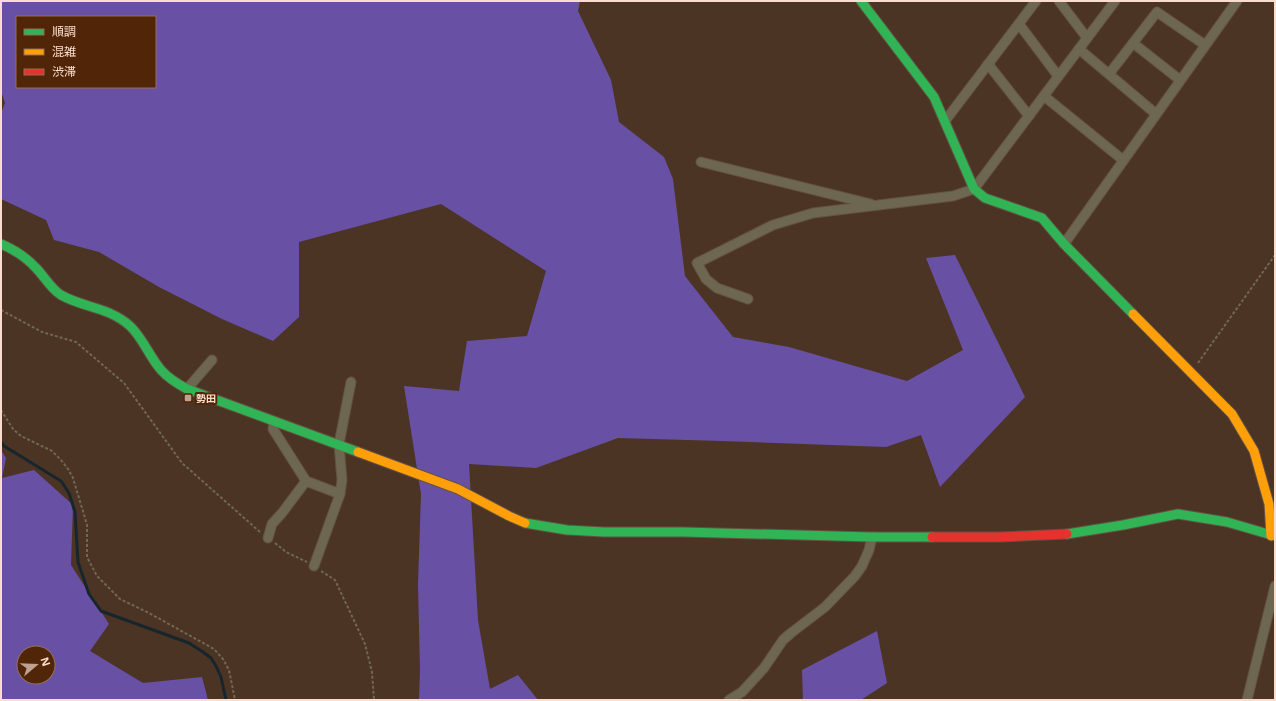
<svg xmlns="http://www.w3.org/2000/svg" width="1276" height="701" viewBox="0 0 1276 701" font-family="'Open Sans','Noto Sans JP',sans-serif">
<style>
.forest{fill:#6851a5;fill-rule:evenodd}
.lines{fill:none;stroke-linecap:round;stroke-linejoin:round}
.stream{stroke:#17262d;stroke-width:3}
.street-casing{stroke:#645042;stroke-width:11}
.fast-casing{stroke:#645042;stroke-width:11}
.slow-casing{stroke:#645042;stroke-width:11}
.jam-casing{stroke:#645042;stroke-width:11}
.path{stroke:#706754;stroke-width:2;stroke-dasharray:3 2;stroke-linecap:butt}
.street{stroke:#6d6751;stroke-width:9}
.fast{stroke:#30b455;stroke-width:9}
.slow{stroke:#ff9f0a;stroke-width:9}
.jam{stroke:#e5322d;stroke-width:9}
.poi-dot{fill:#bda292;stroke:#512507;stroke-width:1.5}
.labels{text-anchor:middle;stroke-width:4;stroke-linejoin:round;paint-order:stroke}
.poi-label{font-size:10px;font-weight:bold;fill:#faddcd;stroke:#512507;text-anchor:start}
</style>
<rect width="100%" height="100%" fill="#4b3424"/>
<g class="forest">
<path d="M1,1H580L578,11L611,80L619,122L664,157L673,179L685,276L733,337L789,347L907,381L963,350L926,258L955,255L1025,397L940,487L921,435L886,447L722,441L618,438L536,468L469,464L478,620L490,689L518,675L538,700H419L420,670L418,584L421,494L404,386L459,391L467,341L527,336L546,271L441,204L299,242V317L273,341L222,319L159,287L99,252L54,240L46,220L1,199V113L5,103L1,91ZM17,17H155V87H17Z"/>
<path d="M1,450L6,458L2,478L34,470L73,505L71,565L109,624L90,651L143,683L202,677L208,700H1ZM24,653H48V677H24Z"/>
<polygon points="877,631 887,683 861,700 803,700 802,670"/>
</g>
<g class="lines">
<polyline class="stream" points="1,442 4,446 61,481 69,493 75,512 78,562 89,594 101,611 189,643 203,652 211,658 216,666 221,677 226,700"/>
<g class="street-casing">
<g id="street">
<polyline points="1059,1 1087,38"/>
<polyline points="1019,24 1058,76"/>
<polyline points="1133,43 1180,80"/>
<polyline points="1079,49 1156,114"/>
<polyline points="988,64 1029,116"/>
<polyline points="1109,74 1157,12 1205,45"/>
<polyline points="1044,96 1123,160"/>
<polyline points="945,121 1036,1"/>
<polyline points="701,162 871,204"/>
<polyline points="1064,244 1237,1"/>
<polyline points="748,299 717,288 706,279 697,263 773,225 813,213 953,196 974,189 1115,1"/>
<polyline points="187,389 212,360"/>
<polyline points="274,422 273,429 306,481 340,494"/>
<polyline points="268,538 272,524 282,513 306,481"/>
<polyline points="314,566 340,494 342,480 339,444 351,382"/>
<polyline points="729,700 742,692 764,668 783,640 791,633 825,607 855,576 862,566 869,550 872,537"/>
<polyline points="1247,700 1275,586"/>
</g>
</g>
<g class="fast-casing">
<g id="fast">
<polyline points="861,1 934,97 974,189 985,198 1042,218 1064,244 1133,314"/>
<path d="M1,244C15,250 26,257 36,268C44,276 51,289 61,295C84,308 109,307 130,326C143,338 150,358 162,371C169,379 178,384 187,389L358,452"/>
<polyline points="525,523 567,530 604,532 683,532 872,537 932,537"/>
<polyline points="1067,534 1123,525 1178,514 1227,522 1275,536"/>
</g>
</g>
<g class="slow-casing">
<g id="slow">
<polyline points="1133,314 1232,414 1254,451 1269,504 1271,536"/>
<polyline points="358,452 458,489 509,516 525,523"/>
</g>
</g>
<g class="jam-casing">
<polyline id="jam" points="932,537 1001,537 1067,534"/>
</g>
<g class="path">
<polyline points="1,310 42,332 76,342 124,383 182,463 260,532"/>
<polyline points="1198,363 1275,255"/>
<polyline points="1,410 13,429 21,436 52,451 61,460 68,469 73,478 85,518 87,525 87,557 97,576 120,599 149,613 214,649 223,659 229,670 235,700"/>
<polyline points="275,543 286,552 307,562"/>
<polyline points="321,571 335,580 365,644 372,672 374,700"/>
</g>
<use href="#street" class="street"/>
<use href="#fast" class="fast"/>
<use href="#slow" class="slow"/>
<use href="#jam" class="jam"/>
</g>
<rect class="poi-dot" x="184" y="394" width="8" height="8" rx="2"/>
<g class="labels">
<g class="poi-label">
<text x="196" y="402">勢田</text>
</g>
</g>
<rect width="1276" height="701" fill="none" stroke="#faddcd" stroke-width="4"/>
<rect x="16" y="16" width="140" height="72" fill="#512507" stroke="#956f56"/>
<rect x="24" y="29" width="20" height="6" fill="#30b455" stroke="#956f56"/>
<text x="52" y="36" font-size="12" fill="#faddcd">順調</text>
<rect x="24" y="49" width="20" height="6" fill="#ff9f0a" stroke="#956f56"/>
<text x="52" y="56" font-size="12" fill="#faddcd">混雑</text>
<rect x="24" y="69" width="20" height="6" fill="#e5322d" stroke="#956f56"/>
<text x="52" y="76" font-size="12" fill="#faddcd">渋滞</text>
<g transform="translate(36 665) rotate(71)"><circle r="19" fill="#512507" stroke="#956f56"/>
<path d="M0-3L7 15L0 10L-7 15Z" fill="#bda292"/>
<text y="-6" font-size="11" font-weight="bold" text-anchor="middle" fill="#faddcd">N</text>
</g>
</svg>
